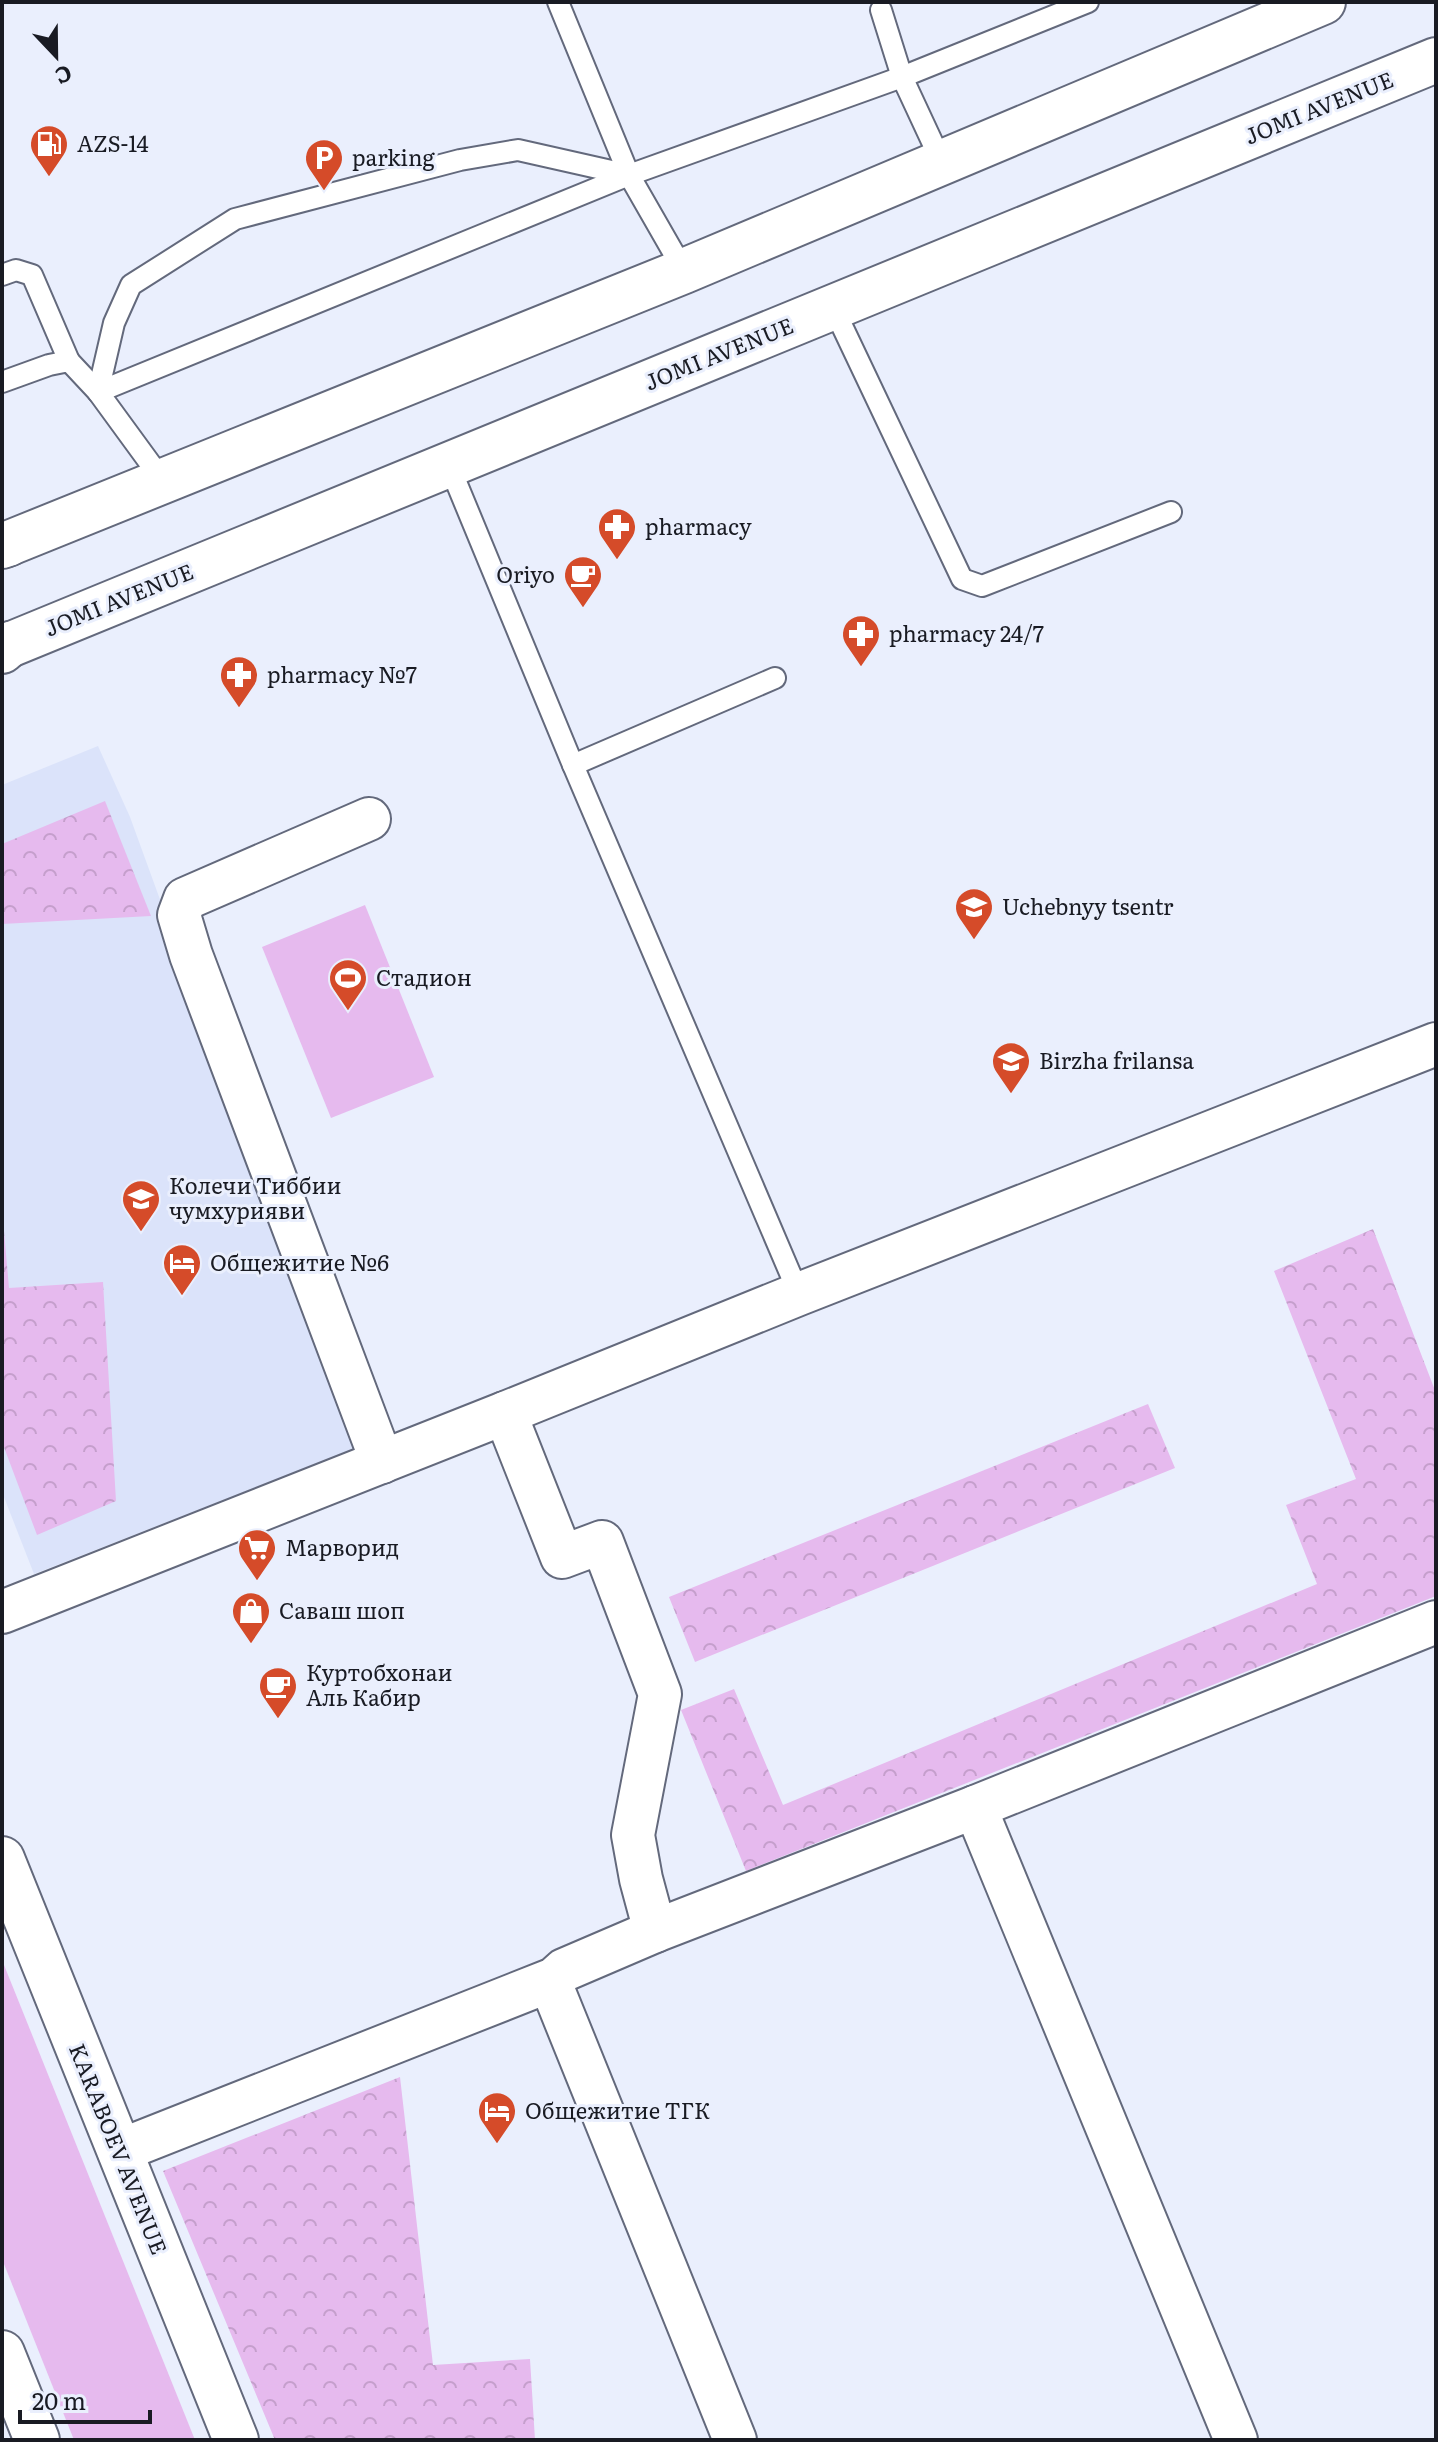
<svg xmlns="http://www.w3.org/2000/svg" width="1438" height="2442" viewBox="0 0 1438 2442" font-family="Literata,serif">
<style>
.built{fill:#dbe3fa}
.green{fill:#e6baee}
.forest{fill:url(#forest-crowns)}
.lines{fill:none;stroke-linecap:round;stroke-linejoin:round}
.lane-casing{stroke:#63697c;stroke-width:24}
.street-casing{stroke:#63697c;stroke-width:46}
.secondary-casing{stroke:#63697c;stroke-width:48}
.highway-casing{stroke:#63697c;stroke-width:48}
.lane{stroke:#fff;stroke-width:20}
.street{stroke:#fff;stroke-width:42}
.secondary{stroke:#fff;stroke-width:44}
.highway{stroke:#fff;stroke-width:44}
.labels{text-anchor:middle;stroke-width:6;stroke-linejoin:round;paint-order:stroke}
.street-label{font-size:22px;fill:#191b23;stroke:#eaeffd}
.poi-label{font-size:22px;fill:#191b23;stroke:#eaeffd;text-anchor:start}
</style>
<defs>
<pattern id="forest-crowns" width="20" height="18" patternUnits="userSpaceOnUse" patternTransform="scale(2)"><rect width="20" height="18" fill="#e6baee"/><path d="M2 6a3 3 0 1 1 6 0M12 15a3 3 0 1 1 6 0" fill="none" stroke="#c59fcc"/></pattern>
</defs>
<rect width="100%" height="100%" fill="#eaeffd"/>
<polygon class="built" points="98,746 130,817 359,1447 34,1574 2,1492 2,785"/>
<g class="green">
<polygon points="365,905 434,1077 331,1118 262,947"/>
<polygon points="2,1960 195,2440 74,2440 2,2259"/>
</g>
<g class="forest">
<polygon points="105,801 151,916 2,924 2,844"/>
<polygon points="2,1208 9,1288 103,1282 116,1501 37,1535 2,1442"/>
<polygon points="1373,1229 1436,1393 1436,1596 746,1871 681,1710 734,1689 783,1805 1317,1584 1286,1505 1356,1479 1274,1271"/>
<polygon points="1148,1404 1175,1468 695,1662 669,1597"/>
<polygon points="400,2077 433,2365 530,2359 535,2440 275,2440 163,2171"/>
</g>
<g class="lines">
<g class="lane-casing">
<g id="lane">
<polyline points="558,2 629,175 684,271"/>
<polyline points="881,10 902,77 942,163"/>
<polyline points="2,275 16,270 32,275 69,361"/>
<polyline points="833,307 962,579 982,586 1171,512"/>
<polyline points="2,382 49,365 69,361 98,392 163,481"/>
<polyline points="98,392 629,175 902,77 1088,2"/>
<polyline points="98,392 114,323 131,285 235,219 460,160 518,150 629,175"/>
<polyline points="449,465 573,765 799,1294"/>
<polyline points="573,765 775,678"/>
</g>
</g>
<g class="street-casing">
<g id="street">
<polyline points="369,819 185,899 179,915 191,955 382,1462"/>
<polyline points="2,1612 505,1413"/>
<polyline points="975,1807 1436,1622"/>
<polyline points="655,1931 641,1879 633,1835 660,1694 602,1542 562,1557 505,1413 799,1294 1436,1044"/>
<polyline points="554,1979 554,1992 735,2440"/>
<polyline points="119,2151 554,1979 564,1970 655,1931 975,1807 1236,2440"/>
</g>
</g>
<g class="secondary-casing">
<g id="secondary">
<polyline points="2,546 684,271 1323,2"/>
<polyline points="2,648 1436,60"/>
</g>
</g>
<g class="highway-casing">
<g id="highway">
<polyline points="2,545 8,544"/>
<polyline points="2,651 10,644"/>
<polyline points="2,1859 236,2440"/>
<polyline points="2,2353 37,2440"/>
</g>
</g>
<use href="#lane" class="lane"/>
<use href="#street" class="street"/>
<use href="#secondary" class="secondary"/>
<use href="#highway" class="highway"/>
</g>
<defs>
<g id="fuel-pin" transform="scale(2)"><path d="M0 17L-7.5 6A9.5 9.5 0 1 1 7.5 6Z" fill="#d54b29" stroke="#eaeffd"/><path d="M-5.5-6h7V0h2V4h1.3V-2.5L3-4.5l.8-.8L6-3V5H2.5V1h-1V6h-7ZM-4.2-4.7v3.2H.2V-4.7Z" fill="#fff"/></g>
<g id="parking-pin" transform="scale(2)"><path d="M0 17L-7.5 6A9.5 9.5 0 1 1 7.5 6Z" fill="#d54b29" stroke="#eaeffd"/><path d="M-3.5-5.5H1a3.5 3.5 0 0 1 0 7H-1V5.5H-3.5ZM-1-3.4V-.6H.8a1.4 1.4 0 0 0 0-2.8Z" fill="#fff"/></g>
<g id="pharmacy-pin" transform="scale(2)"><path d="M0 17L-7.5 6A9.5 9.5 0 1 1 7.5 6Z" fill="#d54b29" stroke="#eaeffd"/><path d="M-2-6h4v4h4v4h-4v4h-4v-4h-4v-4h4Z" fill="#fff"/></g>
<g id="cafe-pin" transform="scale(2)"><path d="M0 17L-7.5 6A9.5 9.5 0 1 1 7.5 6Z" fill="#d54b29" stroke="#eaeffd"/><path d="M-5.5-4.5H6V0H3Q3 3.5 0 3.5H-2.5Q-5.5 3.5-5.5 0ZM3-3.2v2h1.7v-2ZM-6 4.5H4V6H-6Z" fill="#fff"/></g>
<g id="university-pin" transform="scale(2)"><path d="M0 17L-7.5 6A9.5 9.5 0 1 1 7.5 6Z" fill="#d54b29" stroke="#eaeffd"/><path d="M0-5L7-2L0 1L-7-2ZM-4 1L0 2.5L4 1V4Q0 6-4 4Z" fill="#fff"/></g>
<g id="stadium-pin" transform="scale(2)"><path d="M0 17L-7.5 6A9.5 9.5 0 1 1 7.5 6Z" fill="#d54b29" stroke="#eaeffd"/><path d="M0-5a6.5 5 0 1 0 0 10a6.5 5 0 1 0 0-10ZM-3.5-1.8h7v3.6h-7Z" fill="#fff"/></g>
<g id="hotel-pin" transform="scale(2)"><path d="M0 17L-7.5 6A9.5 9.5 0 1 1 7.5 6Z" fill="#d54b29" stroke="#eaeffd"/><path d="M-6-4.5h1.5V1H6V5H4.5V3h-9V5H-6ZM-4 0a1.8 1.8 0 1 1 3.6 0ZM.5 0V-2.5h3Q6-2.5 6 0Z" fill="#fff"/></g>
<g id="supermarket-pin" transform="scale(2)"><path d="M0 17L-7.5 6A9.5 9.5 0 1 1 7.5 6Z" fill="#d54b29" stroke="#eaeffd"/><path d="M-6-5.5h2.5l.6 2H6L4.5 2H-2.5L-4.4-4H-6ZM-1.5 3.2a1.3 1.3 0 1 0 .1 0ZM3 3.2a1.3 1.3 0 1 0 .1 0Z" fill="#fff"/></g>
<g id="shop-pin" transform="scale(2)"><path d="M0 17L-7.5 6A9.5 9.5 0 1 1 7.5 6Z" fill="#d54b29" stroke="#eaeffd"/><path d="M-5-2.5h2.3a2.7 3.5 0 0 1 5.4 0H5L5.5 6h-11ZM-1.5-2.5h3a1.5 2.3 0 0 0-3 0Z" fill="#fff"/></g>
</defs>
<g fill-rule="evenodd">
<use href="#fuel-pin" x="49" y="144"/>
<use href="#parking-pin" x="324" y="158"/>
<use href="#pharmacy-pin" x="617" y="527"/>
<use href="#cafe-pin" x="583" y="575"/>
<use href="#pharmacy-pin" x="861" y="634"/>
<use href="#pharmacy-pin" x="239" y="675"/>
<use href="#university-pin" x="974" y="907"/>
<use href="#stadium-pin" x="348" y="978"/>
<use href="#university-pin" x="1011" y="1061"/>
<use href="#university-pin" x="141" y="1199"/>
<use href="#hotel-pin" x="182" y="1263"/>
<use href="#supermarket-pin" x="257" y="1548"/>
<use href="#shop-pin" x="251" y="1611"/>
<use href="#cafe-pin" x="278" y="1686"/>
<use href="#hotel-pin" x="497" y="2111"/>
</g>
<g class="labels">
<g class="street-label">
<text transform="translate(1319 108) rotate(-22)" y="8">JOMI AVENUE</text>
<text transform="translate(719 354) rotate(-22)" y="8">JOMI AVENUE</text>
<text transform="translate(119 600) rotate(-22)" y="8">JOMI AVENUE</text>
<text transform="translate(118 2149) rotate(68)" y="8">KARABOEV AVENUE</text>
</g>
<g class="poi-label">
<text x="77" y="152">AZS-14</text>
<text x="352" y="166">parking</text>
<text x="645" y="535">pharmacy</text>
<text x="555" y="583" text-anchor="end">Oriyo</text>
<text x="889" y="642">pharmacy 24/7</text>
<text x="267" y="683">pharmacy №7</text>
<text x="1002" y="915">Uchebnyy tsentr</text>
<text x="376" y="986">Стадион</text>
<text x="1039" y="1069">Birzha frilansa</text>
<text x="169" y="1194">Колечи Тиббии<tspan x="169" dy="25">чумхурияви</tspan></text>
<text x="210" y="1271">Общежитие №6</text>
<text x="285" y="1556">Марворид</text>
<text x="279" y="1619">Саваш шоп</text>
<text x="306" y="1681">Куртобхонаи<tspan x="306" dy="25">Аль Кабир</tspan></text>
<text x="525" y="2119">Общежитие ТГК</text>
</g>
</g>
<rect width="1438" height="2442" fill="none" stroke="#191b23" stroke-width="8"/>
<g transform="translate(56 56) rotate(158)" stroke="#eaeffd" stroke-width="6" paint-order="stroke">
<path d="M0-6L14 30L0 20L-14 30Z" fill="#191b23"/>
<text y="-12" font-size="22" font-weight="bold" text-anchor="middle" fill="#191b23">С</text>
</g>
<path d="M20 2410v12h130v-12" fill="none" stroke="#191b23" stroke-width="4"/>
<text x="32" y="2410" font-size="24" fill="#191b23" stroke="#eaeffd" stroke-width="6" paint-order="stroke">20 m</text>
</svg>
